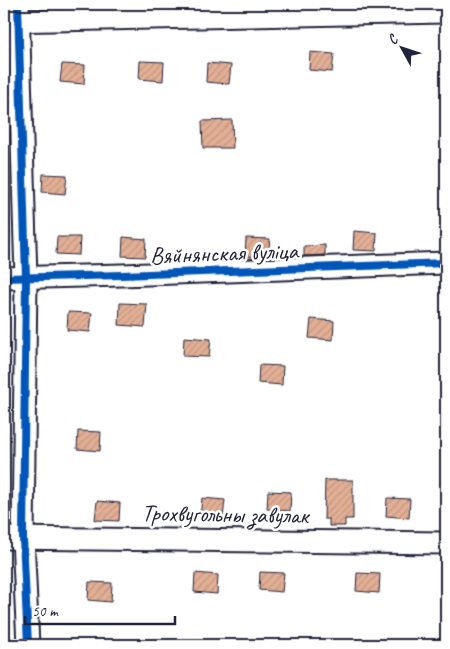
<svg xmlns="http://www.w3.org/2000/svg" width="450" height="649" viewBox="0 0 450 649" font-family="Caveat,sans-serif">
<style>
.building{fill:url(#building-hatch);stroke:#22223b}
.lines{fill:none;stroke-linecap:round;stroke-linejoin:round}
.minor-casing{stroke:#22223b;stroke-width:25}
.minor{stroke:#fff;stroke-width:21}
.cycleway-casing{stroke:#fff;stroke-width:11}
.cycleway{stroke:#0057b8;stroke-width:8}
.labels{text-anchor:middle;stroke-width:5;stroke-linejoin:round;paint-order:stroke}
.street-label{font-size:24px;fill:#22223b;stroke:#fff}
</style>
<defs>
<pattern id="building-hatch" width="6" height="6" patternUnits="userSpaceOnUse" patternTransform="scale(1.25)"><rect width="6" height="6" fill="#e2af95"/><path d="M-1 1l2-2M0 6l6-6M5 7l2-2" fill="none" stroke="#c29681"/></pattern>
</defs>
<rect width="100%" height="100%" fill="#fff"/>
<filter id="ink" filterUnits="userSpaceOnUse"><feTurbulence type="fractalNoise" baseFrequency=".02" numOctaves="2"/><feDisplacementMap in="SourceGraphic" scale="10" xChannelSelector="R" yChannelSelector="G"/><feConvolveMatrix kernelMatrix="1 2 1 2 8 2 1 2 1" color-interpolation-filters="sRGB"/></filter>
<g filter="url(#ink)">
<g class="building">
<polygon points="310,52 334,54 332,72 309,70"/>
<polygon points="140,61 164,62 163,81 139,79"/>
<polygon points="207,63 231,65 229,84 206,82"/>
<polygon points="62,64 85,65 84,84 60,82"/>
<polygon points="232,120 233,148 203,148 202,121"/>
<polygon points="43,174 67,175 65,194 42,192"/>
<polygon points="354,231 377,233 376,251 353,250"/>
<polygon points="57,237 80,237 79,255 56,254"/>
<polygon points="123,237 146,239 145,257 122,256"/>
<polygon points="246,238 270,239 268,257 245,256"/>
<polygon points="325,245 325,255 304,256 304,246"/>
<polygon points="120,303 147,304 145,327 119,325"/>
<polygon points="68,312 92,313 90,332 67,330"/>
<polygon points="311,319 334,321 333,340 309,338"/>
<polygon points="184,337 211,339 209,357 183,356"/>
<polygon points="259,365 283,366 282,385 258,383"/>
<polygon points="78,431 101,432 100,451 77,449"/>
<polygon points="325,480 353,480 353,519 345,519 345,526 329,526 329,519 324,519"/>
<polygon points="268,491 291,492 290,511 267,509"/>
<polygon points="202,498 225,500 223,518 200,517"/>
<polygon points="387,498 410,499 409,518 386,516"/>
<polygon points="97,501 120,503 119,521 95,520"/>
<polygon points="260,572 284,573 282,592 259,590"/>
<polygon points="195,573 218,575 217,594 194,592"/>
<polygon points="357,573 380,574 379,593 356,591"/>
<polygon points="89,582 112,583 111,602 88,600"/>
</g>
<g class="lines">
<g class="minor-casing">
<g id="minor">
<polyline points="18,4 26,278 23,538 28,645"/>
<polyline points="4,21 446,12"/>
<polyline points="4,278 122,275 446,263"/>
<polyline points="4,538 446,543"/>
</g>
</g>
<use href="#minor" class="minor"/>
<g class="cycleway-casing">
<g id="cycleway">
<polyline points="18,4 26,278 23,538 28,645"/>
<polyline points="4,278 122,275 446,263"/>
</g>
</g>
<use href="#cycleway" class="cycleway"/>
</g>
</g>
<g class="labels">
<g class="street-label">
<text transform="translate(224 253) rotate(-2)" y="8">Вяйнянская вуліца</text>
<text transform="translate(225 514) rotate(1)" y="8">Трохвугольны завулак</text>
</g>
</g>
<rect width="450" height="649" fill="none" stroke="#fff" stroke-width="20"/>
<rect x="10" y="10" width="430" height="629" fill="none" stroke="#22223b" stroke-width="2" filter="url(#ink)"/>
<g transform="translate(402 48) rotate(310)" stroke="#ffffff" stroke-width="4" paint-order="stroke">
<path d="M0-4L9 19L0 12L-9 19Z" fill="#22223b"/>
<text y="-8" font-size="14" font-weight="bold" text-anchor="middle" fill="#22223b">С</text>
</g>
<path d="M25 616v8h150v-8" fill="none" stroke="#22223b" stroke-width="2.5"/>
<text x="32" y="616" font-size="15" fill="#22223b" stroke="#ffffff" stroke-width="4" paint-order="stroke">50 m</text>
</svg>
